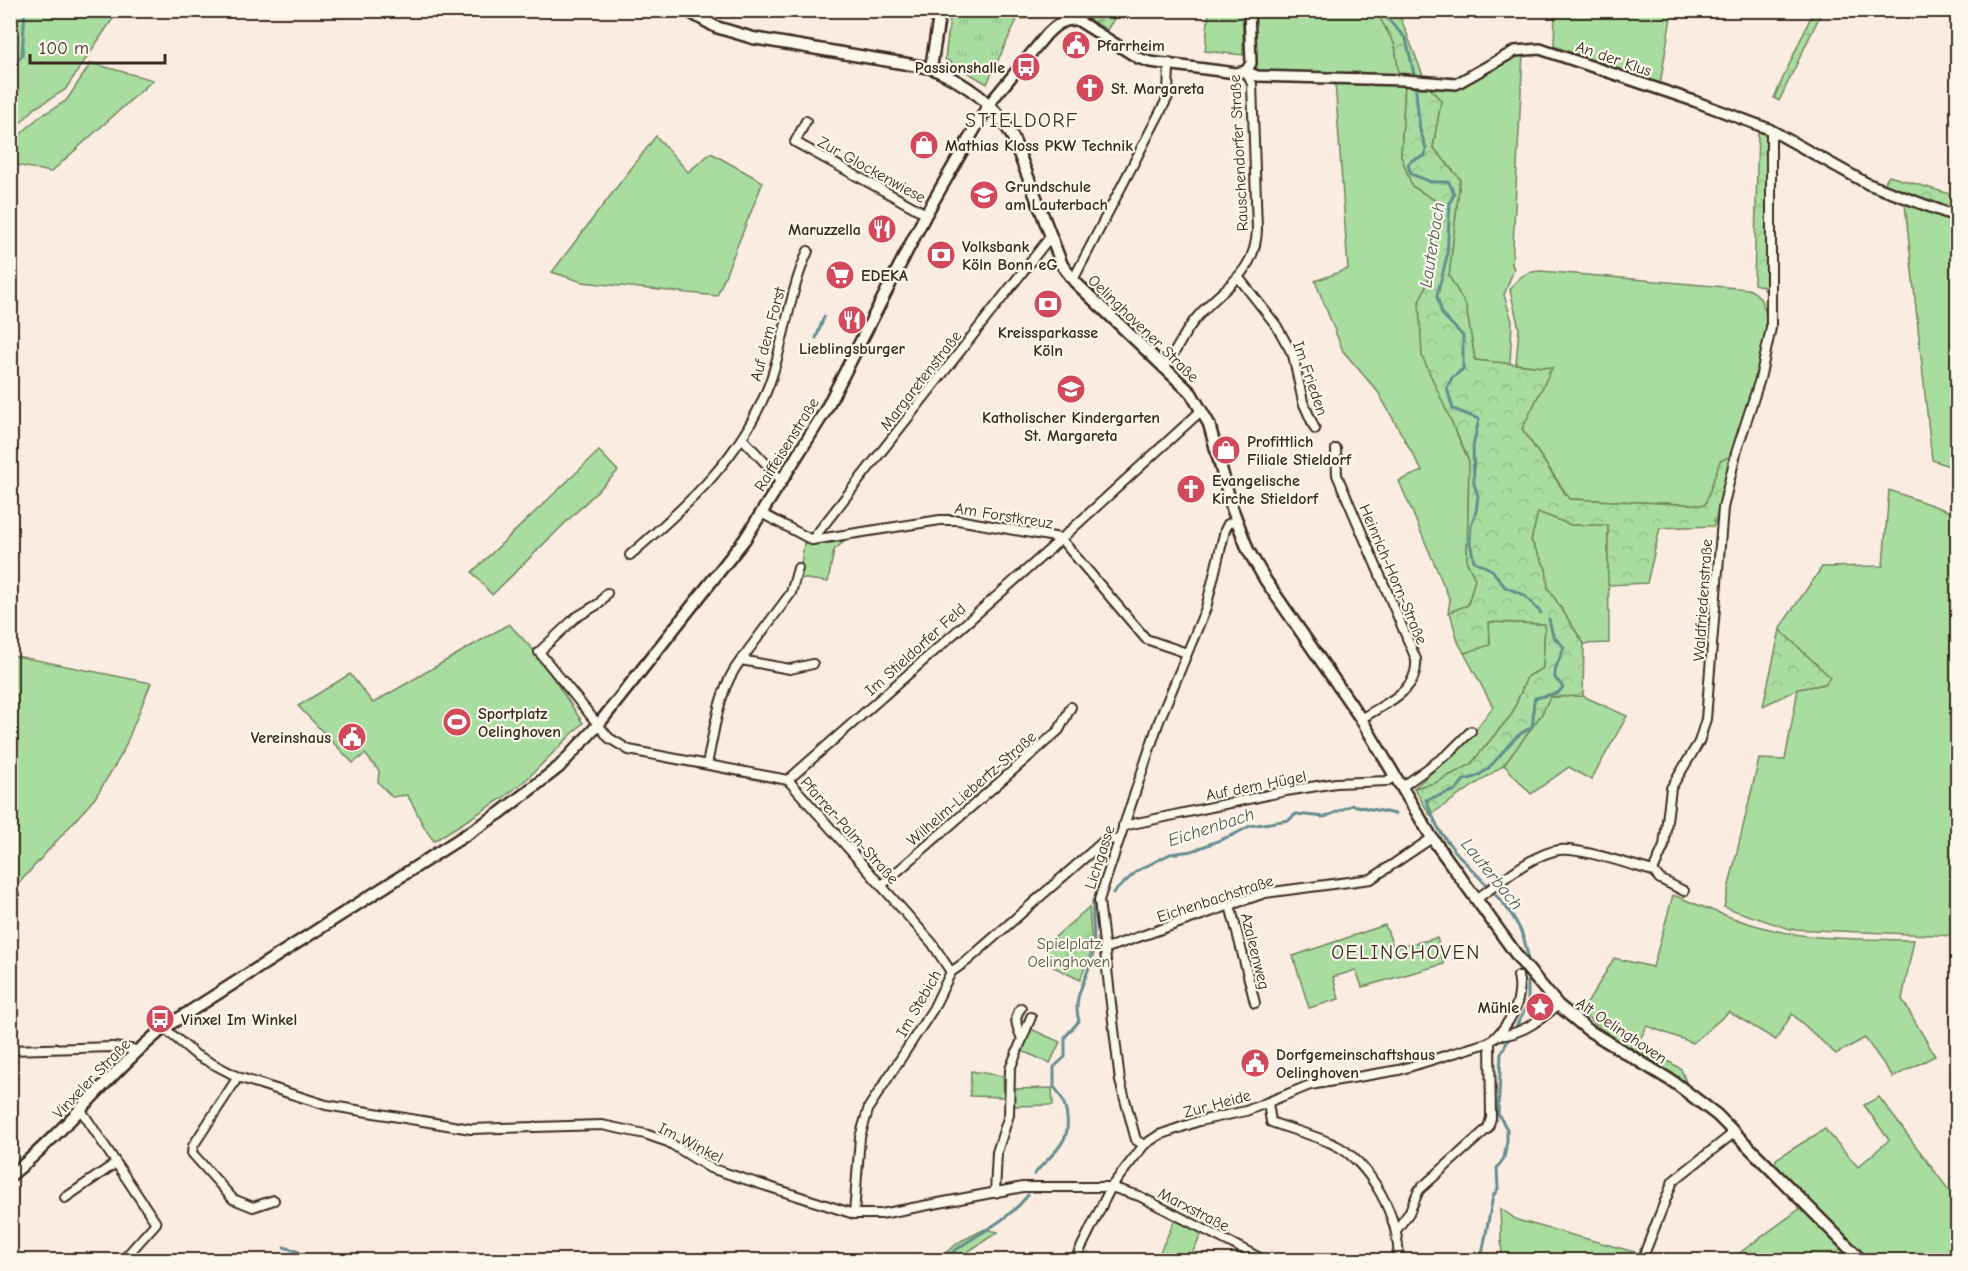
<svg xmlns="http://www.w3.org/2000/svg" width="1968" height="1271" viewBox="0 0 1968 1271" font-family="'Comic Neue',sans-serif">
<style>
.green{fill:#a8dd9f;stroke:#72845e;stroke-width:1.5}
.forest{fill:url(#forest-crowns);stroke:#72845e;stroke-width:1.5}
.cemetery{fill:url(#cemetery-stones);stroke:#72845e;stroke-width:1.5}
.park{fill:url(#park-tufts);stroke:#72845e;stroke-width:1.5}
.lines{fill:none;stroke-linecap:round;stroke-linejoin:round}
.stream{stroke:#648e8d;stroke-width:3}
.minor-casing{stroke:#3b2a1e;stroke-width:12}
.tertiary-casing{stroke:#3b2a1e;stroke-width:14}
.secondary-casing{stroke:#3b2a1e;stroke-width:15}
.minor{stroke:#fbf7ec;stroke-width:8}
.tertiary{stroke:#fbf7ec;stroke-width:9}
.secondary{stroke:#fbf7ec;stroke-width:10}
.labels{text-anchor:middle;stroke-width:4.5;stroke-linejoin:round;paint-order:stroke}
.poi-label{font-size:16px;font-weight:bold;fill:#3b2a1e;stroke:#fbf7ec;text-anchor:start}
.street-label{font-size:16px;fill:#3b2a1e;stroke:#fbf7ec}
.park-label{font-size:16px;fill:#56573e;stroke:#fbf7ec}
.water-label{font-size:18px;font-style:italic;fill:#4f5c56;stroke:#fbf7ec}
.quarter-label{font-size:20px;letter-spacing:1.5px;fill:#3b2a1e;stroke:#fbf7ec}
</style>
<defs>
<pattern id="forest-crowns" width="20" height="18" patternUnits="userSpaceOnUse" patternTransform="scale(1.5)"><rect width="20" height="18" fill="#a8dd9f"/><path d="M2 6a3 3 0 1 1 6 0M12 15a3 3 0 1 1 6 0" fill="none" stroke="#92be88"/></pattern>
<pattern id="cemetery-stones" width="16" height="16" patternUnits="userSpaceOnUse" patternTransform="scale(1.5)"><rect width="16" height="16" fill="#a8dd9f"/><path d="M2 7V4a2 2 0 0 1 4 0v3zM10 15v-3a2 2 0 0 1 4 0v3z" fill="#92be88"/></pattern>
<pattern id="park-tufts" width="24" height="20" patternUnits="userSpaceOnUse" patternTransform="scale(1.5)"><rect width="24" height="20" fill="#a8dd9f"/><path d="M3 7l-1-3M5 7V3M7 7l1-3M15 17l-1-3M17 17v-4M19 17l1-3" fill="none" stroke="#92be88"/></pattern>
</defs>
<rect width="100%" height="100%" fill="#fbece2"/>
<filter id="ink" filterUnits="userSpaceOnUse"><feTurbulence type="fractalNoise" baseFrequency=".0167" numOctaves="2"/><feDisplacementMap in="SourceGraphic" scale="12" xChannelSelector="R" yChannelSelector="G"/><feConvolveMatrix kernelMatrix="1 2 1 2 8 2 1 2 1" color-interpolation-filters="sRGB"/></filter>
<g filter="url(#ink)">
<g class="green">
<polygon points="11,10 118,11 65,90 35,108 11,133"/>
<polygon points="1209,11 1243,11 1243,55 1205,51"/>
<polygon points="1253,11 1376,11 1395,45 1399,76 1262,72 1255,67"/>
<polygon points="1555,11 1672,11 1660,85 1554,46"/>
<polygon points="1523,54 1512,264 1514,269 1504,295 1512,321 1510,364 1475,360 1466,306 1449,276 1460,179 1433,147 1441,101 1428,86 1445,90 1456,88 1506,59"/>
<polygon points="91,63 153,80 51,172 11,164 11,143 39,117 66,101"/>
<polygon points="1335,81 1405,84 1401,156 1412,186 1437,201 1428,282 1419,302 1452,422 1469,461 1467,562 1475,579 1468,605 1448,613 1450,600 1399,481 1422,471 1378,392 1343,351 1315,281 1348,269"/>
<polygon points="656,136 688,172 711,153 763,182 717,296 582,282 552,272"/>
<polygon points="1905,204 1957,221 1957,469 1932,460"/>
<path d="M1541,271L1748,289C1793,305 1742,424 1731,456L1720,462L1705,505L1570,499L1522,429L1552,368L1516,364L1519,328L1510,290C1519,276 1525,272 1541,271Z"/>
<polygon points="599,451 618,471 492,595 472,572"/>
<polygon points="1889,490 1957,514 1957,936 1790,929 1724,907 1759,759 1785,760 1798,689 1825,684 1830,677 1780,630 1781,626 1822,567 1883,566"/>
<polygon points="1538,512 1571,525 1608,525 1609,643 1584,644 1548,588 1546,569 1531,540"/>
<polygon points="845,541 834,550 828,582 799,578 804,543 814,545"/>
<polygon points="1489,622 1545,624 1543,668 1527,677 1512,714 1470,765 1435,783 1414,788 1463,746 1493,707 1464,653 1490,643"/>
<path d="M509,624L538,655L583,723L527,779L503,798L434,841C419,823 419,813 407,795L392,797L378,782L379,771L365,754L353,763L298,706L350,674L373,703Z"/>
<polygon points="11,655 151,683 122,754 95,798 11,892"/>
<polygon points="1583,696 1627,716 1591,780 1569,767 1531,794 1504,765 1541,715 1550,697"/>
<path d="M1673,895C1714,911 1755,929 1800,935C1837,940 1876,939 1914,940L1902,999L1935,1056L1893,1077L1865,1038L1836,1054L1792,1014L1776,1040L1729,1012L1693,1043L1647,1026L1638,1043L1681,1069L1686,1082L1601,1029L1582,1012L1614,958L1653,967Z"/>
<polygon points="1385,925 1394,948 1437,938 1444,964 1362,987 1356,970 1333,977 1339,999 1309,1008 1293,956"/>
<polygon points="1031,1029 1060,1042 1050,1063 1022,1051"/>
<polygon points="971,1071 1003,1076 1004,1097 970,1096"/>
<polygon points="1052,1088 1053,1105 1013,1106 1013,1089"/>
<polygon points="1879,1097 1957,1201 1957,1260 1867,1260 1775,1167 1776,1159 1825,1129 1858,1167 1889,1140 1864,1105"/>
<polygon points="1500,1208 1517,1220 1664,1260 1502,1260"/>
<polygon points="1801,1208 1853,1260 1730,1260"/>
<polygon points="1175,1220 1202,1233 1189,1260 1156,1260"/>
<polygon points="985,1229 998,1232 955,1260 936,1260 961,1241"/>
</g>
<g class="forest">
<polygon points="1814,10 1822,11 1779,101 1774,98"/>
<polygon points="1376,11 1398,11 1424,78 1399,76 1395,45"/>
<polygon points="1405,84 1428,86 1441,101 1433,147 1460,179 1449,276 1466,306 1475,360 1552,368 1522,429 1569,499 1705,505 1720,461 1731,456 1714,526 1660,528 1647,583 1608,585 1608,525 1571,525 1538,512 1531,541 1546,569 1548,588 1584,644 1583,696 1550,697 1541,715 1504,765 1430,815 1414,788 1435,783 1470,765 1512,714 1527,677 1543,668 1545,624 1489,622 1490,645 1464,653 1458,642 1450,612 1468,605 1475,579 1467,562 1469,461 1422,356 1419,302 1428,282 1436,201 1412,186 1401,156"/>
<polygon points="1758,128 1766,134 1768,143 1768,295 1762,286 1754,284"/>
<polygon points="1889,176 1957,196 1957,212 1883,185"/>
<polygon points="1780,630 1830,677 1825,684 1798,689 1763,706"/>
</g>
<polygon class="cemetery" points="1023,11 1023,10 1119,11 1107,30 1079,13 1021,19"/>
<g class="park">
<polygon points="951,11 1021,11 987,84 945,59"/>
<polygon points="1089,907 1092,949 1080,980 1048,964 1047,944"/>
</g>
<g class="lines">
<g class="stream">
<polyline points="1380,10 1406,39 1414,74 1420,130 1426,148 1425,156 1412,160 1408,165 1411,174 1431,182 1449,182 1454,194 1450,202 1447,256 1437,296 1442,314 1463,336 1463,369 1452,378 1447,388 1453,409 1479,419 1473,446 1474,484 1478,496 1476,512 1471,525 1470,543 1474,561 1492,570 1505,587 1524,595 1541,613"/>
<polyline points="10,67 22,56 25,10"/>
<polyline points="816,338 824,317"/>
<polyline points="1113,893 1137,871 1170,854 1192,851 1233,835 1250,826 1289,820 1296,814 1325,817 1352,805 1395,814"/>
<path d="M1528,962C1527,908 1469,876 1442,834C1435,824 1431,811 1426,800L1456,790L1464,780C1496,776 1504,738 1531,728C1536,717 1531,709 1535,698L1558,693L1563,687L1555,678V670L1564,647L1553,636L1549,619"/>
<polyline points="1514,1031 1528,1003 1528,975"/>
<path d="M1034,1175C1042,1163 1056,1154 1063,1141C1072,1126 1066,1099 1054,1087V1067L1065,1057V1037L1079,1021C1071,995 1089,978 1093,953C1096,936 1091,918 1093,900"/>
<polyline points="284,1247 299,1252"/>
<polyline points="309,1255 326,1260"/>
<path d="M943,1260C969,1236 1004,1226 1028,1195"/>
<polyline points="1481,1260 1493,1196 1498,1189 1497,1168 1504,1158 1507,1141 1507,1129 1498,1114 1501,1054 1510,1036"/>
</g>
<g class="minor-casing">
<g id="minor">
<polyline points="806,121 795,142 926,214"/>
<polyline points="1239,278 1276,325 1293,355 1303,402 1315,429"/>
<polyline points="1073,280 1168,97 1169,63"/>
<path d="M1163,368C1175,355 1180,340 1191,325C1215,290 1256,279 1257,229L1252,84L1246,71"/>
<polyline points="743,439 781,480"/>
<path d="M1336,449L1337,475L1416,659C1419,692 1385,703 1361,719"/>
<polyline points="761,513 812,540 940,520 958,520 1060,538"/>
<polyline points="1060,538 1146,639 1187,653"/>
<polyline points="812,540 1050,237"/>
<path d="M630,555C688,505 743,456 770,382C785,339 789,293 808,251"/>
<polyline points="607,593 600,603 575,618 539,652 609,738 629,750 788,780 932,943 951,972"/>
<polyline points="741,660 791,593 798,568"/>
<path d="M707,764C715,729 718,689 741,660L790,669L813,664"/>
<polyline points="788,780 1049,550 1202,410"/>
<polyline points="1402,787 1449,753 1471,731"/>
<polyline points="1123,826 1286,791 1336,783 1387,781 1395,776"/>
<polyline points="1653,871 1660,879 1684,891"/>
<polyline points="882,885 1059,730 1071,707"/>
<polyline points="10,899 14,895"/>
<path d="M1476,899C1499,884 1531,854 1559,850C1579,847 1631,865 1653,871L1664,846L1671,788L1699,742L1706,719L1723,508L1736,453L1760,379L1771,328V131"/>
<polyline points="1230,905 1255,1003"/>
<polyline points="1104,949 1265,893 1371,879 1432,838"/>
<path d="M1021,1008C1012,1018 1018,1029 1022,1039"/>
<polyline points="164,1028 196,1055 238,1077 326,1105 471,1129 602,1125 645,1134 668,1142 710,1168 854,1214 881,1214 1023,1187 1111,1187 1139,1196 1264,1260"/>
<path d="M1498,1035C1518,1037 1543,1018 1558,1005"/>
<polyline points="10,1050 113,1047 138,1050"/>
<polyline points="238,1077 193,1146 192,1153 233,1199 253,1207 274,1200"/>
<path d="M1268,1103L1271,1122C1292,1130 1314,1135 1333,1144C1370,1160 1402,1222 1398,1260"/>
<polyline points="81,1110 156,1223 123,1260"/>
<polyline points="1144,1145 1136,1140 1120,1081 1099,900 1159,721 1206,608 1225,530 1228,524 1236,520"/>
<polyline points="995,1193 997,1152 1009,1115 1010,1069 1031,1017"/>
<polyline points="65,1198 116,1163"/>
<polyline points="854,1214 860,1137 869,1107 933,1009 951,972 968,960 1106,839 1118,840"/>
<polyline points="1397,1229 1409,1213 1419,1190 1488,1128 1491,1118 1490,1042"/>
<polyline points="1645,1252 1673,1181 1735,1132"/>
<path d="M1075,1260L1111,1187L1144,1145L1159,1135L1199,1121L1246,1111L1310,1085L1399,1070L1490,1042C1509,1026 1524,1001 1518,976"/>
</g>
</g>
<g class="tertiary-casing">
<g id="tertiary">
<polyline points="1246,71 1257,76 1404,80 1456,84 1515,51 1540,49 1694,101 1769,129 1868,184 1958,217"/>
<polyline points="1246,71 1251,63 1249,10"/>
<path d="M989,104L1047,34C1056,25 1063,19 1077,20L1138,58L1150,62L1236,73L1246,71"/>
</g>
</g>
<g class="secondary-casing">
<g id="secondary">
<path d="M686,10L716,27L753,38L931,68C965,83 996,103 1013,138L1062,265L1075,282L1191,393L1209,424L1232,508L1248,550L1266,581L1361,719L1432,838L1521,961L1558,1005L1588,1030L1675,1083L1717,1115L1861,1260"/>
<polyline points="931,68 940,10"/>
<path d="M10,1176C66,1131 109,1073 164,1028L500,813L559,767L598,725L745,539L824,413L926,214L989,104"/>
</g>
</g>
<use href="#minor" class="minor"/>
<use href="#tertiary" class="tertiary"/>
<use href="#secondary" class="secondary"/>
</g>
</g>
<defs>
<g id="civic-disc" transform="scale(1.5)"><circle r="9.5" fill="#d1495b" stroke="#fbf7ec"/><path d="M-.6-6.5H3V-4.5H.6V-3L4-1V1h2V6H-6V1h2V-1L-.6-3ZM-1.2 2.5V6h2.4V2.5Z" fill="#fff"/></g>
<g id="bus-disc" transform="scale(1.5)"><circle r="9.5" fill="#d1495b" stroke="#fbf7ec"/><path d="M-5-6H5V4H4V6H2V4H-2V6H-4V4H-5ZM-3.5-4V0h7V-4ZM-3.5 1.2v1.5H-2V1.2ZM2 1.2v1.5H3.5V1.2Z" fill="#fff"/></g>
<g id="church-disc" transform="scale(1.5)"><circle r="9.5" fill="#d1495b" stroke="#fbf7ec"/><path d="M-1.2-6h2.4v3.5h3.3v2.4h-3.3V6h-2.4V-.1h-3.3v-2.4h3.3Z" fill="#fff"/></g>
<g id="shop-disc" transform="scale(1.5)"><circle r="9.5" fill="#d1495b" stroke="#fbf7ec"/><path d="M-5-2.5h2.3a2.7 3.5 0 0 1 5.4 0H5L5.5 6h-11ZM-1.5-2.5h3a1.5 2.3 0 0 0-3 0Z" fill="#fff"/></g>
<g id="school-disc" transform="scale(1.5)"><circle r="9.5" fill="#d1495b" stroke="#fbf7ec"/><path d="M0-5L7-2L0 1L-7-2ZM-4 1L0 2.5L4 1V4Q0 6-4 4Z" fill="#fff"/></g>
<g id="restaurant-disc" transform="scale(1.5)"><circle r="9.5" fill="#d1495b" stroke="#fbf7ec"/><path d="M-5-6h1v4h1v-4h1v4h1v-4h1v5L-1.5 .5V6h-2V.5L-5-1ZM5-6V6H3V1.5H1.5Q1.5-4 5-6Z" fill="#fff"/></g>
<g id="bank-disc" transform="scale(1.5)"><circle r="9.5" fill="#d1495b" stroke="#fbf7ec"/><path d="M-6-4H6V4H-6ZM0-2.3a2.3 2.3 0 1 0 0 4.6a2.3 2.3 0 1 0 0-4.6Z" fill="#fff"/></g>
<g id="supermarket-disc" transform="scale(1.5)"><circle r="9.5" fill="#d1495b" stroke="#fbf7ec"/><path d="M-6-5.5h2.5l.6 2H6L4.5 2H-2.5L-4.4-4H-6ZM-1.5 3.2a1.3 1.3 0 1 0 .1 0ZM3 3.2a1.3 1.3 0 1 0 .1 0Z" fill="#fff"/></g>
<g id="stadium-disc" transform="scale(1.5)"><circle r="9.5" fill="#d1495b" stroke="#fbf7ec"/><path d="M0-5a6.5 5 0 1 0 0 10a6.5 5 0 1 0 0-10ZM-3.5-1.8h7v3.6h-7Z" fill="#fff"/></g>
<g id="sight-disc" transform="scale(1.5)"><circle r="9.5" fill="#d1495b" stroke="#fbf7ec"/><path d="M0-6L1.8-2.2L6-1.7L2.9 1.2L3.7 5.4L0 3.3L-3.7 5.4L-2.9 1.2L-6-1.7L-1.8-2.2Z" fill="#fff"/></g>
</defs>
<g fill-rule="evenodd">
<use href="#civic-disc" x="1076" y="45"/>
<use href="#bus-disc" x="1026" y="67"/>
<use href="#church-disc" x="1090" y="88"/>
<use href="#shop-disc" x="924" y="145"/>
<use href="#school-disc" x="984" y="195"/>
<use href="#restaurant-disc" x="882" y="229"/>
<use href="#bank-disc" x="941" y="255"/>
<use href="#supermarket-disc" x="840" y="275"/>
<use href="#bank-disc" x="1048" y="304"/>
<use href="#restaurant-disc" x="852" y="320"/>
<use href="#school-disc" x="1071" y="389"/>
<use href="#shop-disc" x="1226" y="450"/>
<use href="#church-disc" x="1191" y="489"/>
<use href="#stadium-disc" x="457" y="722"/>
<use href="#civic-disc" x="352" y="737"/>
<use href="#sight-disc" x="1540" y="1007"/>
<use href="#bus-disc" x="160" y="1019"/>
<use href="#civic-disc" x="1255" y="1063"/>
</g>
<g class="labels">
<g class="poi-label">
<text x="1097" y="51">Pfarrheim</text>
<text x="1005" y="73" text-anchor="end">Passionshalle</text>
<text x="1111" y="94">St. Margareta</text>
<text x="945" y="151">Mathias Kloss PKW Technik</text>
<text x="1005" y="192">Grundschule<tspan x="1005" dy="18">am Lauterbach</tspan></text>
<text x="861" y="235" text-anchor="end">Maruzzella</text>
<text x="962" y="252">Volksbank<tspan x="962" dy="18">Köln Bonn eG</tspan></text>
<text x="861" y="281">EDEKA</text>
<text x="1048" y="338" text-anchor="middle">Kreissparkasse<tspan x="1048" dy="18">Köln</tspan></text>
<text x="852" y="354" text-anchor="middle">Lieblingsburger</text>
<text x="1071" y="423" text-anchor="middle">Katholischer Kindergarten<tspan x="1071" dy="18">St. Margareta</tspan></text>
<text x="1247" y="447">Profittlich<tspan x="1247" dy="18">Filiale Stieldorf</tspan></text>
<text x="1212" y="486">Evangelische<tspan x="1212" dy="18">Kirche Stieldorf</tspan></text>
<text x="478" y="719">Sportplatz<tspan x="478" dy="18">Oelinghoven</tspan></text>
<text x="331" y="743" text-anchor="end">Vereinshaus</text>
<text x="1519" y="1013" text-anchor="end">Mühle</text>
<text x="181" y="1025">Vinxel Im Winkel</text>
<text x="1276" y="1060">Dorfgemeinschaftshaus<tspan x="1276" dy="18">Oelinghoven</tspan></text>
</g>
<g class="street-label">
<text transform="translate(1614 58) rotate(19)" y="6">An der Klus</text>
<text transform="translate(1238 153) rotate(-93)" y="6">Rauschendorfer Straße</text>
<text transform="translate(872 169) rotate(29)" y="6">Zur Glockenwiese</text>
<text transform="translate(1144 328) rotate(44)" y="6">Oelinghovener Straße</text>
<text transform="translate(767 334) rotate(-75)" y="6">Auf dem Forst</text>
<text transform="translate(1311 378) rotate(71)" y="6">Im Frieden</text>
<text transform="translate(920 380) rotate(-52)" y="6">Margaretenstraße</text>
<text transform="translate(786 444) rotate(-58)" y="6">Raiffeisenstraße</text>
<text transform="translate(1004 515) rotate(9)" y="6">Am Forstkreuz</text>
<text transform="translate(1394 574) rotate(67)" y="6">Heinrich-Horn-Straße</text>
<text transform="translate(1702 600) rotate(-86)" y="6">Waldfriedenstraße</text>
<text transform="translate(915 649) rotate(-42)" y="6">Im Stieldorfer Feld</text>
<text transform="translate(1256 785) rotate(-11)" y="6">Auf dem Hügel</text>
<text transform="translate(971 788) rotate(-41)" y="6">Wilhelm-Liebertz-Straße</text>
<text transform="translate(850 830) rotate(48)" y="6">Pfarrer-Palm-Straße</text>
<text transform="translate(1099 857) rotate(-72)" y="6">Lichgasse</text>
<text transform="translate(1215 898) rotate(-18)" y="6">Eichenbachstraße</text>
<text transform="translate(1256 951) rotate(76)" y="6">Azaleenweg</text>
<text transform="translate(918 1003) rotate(-60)" y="6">Im Stebich</text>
<text transform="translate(1622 1030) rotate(34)" y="6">Alt Oelinghoven</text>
<text transform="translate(91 1078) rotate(-46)" y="6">Vinxeler Straße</text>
<text transform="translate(1217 1103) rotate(-15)" y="6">Zur Heide</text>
<text transform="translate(691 1142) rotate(27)" y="6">Im Winkel</text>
<text transform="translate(1194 1209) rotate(27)" y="6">Marxstraße</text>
</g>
<g class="park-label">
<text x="1069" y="949">Spielplatz<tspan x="1069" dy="18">Oelinghoven</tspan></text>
</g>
<g class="water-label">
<text transform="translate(1432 245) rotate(-81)" y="6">Lauterbach</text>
<text transform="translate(1211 827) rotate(-18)" y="6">Eichenbach</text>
<text transform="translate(1492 874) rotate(51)" y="6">Lauterbach</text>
</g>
<g class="quarter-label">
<text x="1022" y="127">STIELDORF</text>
<text x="1406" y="959">OELINGHOVEN</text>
</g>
</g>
<rect width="1968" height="1271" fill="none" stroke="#fbf7ec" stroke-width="36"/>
<rect x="18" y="18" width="1932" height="1235" fill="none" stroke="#3b2a1e" stroke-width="2" filter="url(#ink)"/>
<path d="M30 54v9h135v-9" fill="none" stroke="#3b2a1e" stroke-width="3"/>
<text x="39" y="54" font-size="18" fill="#3b2a1e" stroke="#fbf7ec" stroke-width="4.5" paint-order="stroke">100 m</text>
</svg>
